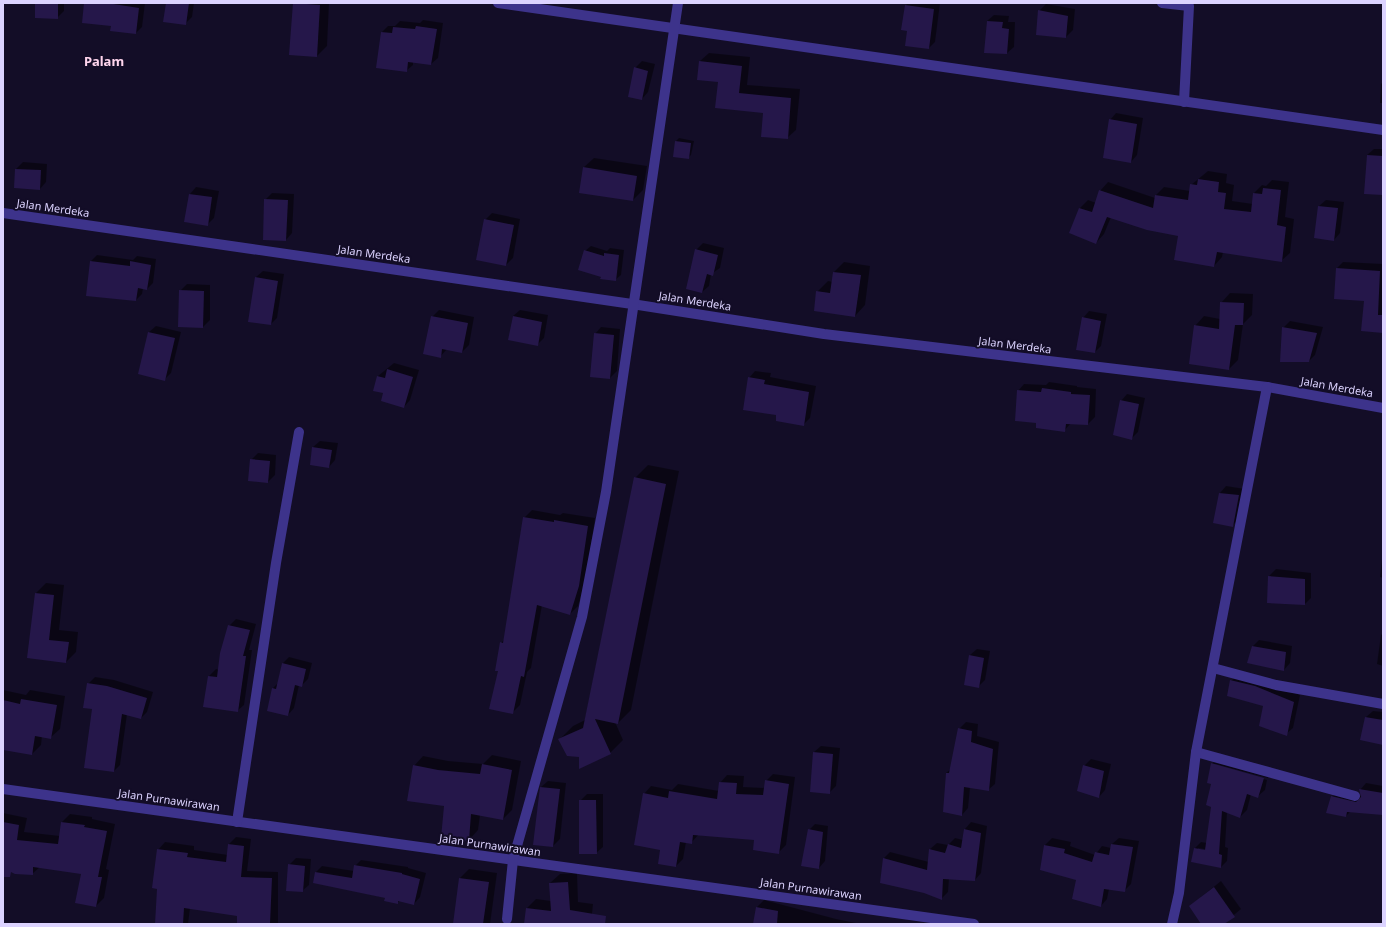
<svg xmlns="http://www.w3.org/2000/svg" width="1386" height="927" viewBox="0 0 1386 927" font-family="'Noto Sans',sans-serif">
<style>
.shadow{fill:#0007;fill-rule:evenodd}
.building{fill:#25174a}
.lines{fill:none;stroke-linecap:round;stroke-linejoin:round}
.minor{stroke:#3d338b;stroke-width:10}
.labels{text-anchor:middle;stroke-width:4;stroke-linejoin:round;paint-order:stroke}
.street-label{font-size:11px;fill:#dcd3ff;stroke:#130d27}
.quarter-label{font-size:13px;font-weight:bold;fill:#ffd5ed;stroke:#130d27}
</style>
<rect width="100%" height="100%" fill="#130d27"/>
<g class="shadow">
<polygon points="36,3 64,3 64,11 57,18"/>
<polygon points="85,3 145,3 142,27 136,33 112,25"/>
<polygon points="167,3 194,3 192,17 185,24"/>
<polygon points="294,3 329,3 327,46 317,56"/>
<polygon points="908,3 940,3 935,42 929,48 906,5"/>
<polygon points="1046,4 1075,9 1073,30 1066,37 1037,34 1039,11"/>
<polygon points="994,15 1009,16 1008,22 1015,22 1014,47 1007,53 987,21"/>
<polygon points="423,20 443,23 438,58 431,64 413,61 413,65 406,71 382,32 388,26 395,26 400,21 420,23"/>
<polygon points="709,53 750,57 747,85 800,89 796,130 787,138 764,112 719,81 700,61"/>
<polygon points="642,61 655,64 648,92 642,99 635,68"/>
<polygon points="1383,82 1383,103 1380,103 1381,84"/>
<polygon points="1116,113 1143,118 1137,155 1131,162 1110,120"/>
<polygon points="679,138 694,141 691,155 688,158 676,141"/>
<polygon points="1374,149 1383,149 1383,194 1367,155"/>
<polygon points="594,158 647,166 643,190 633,200 583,168"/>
<polygon points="23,162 47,164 46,182 40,189 16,169"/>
<polygon points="1208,171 1227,174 1226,183 1234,185 1232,201 1253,204 1254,193 1262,185 1266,186 1272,180 1289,182 1285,217 1294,219 1290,253 1281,261 1223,252 1222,257 1214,266 1179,235 1111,217 1104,234 1096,243 1070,233 1080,208 1088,200 1096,203 1100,191 1108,182 1155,198 1156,195 1164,187 1190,191 1191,185"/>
<polygon points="196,187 219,191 214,218 207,225 185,222 190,194"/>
<polygon points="272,193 294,194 292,233 286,240 265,200"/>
<polygon points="1326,200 1344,202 1340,233 1334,240 1319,206"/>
<polygon points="492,213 520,219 513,258 506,265 485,220"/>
<polygon points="703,243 724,248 720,268 711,274 709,286 702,292 696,250"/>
<polygon points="591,246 607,251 610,248 624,250 621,275 615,280 602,276 585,251"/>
<polygon points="97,255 133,260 137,256 156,259 153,283 147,289 143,288 142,294 136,300 91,261"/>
<polygon points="844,262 870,266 865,305 855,316 817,292 828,281 833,282 834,272"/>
<polygon points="1343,262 1383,264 1383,332 1365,300 1337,268"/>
<polygon points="263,271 284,274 277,318 271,324 256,277"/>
<polygon points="187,284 210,285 210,320 203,327 179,326 180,291"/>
<polygon points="1230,293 1253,294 1252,315 1243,324 1238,360 1229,369 1195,326 1204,316 1220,319 1221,303"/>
<polygon points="439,310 474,317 469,345 462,352 447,349 440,357 432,317"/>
<polygon points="520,310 548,315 544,338 537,345 513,316"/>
<polygon points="1089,311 1107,314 1101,346 1095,352 1083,318"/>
<polygon points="1290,321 1323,327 1315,355 1309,361 1283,328"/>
<polygon points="156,326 181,332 171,373 165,379 149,332"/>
<polygon points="601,327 620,329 617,371 610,378 595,334"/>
<polygon points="394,363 419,370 410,400 404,407 384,393 375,390 378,376"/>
<polygon points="755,371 771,373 770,377 816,386 810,418 803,425 778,414 749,378"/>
<polygon points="1049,382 1077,386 1077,387 1096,389 1095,417 1088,424 1071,423 1064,431 1038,422 1018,391 1024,384 1046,385"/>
<polygon points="1127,394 1145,398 1138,432 1132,438 1121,401"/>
<polygon points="320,441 338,443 335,460 329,467 313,447"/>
<polygon points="258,453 276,455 275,475 268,482 251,460"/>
<polygon points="648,465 679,471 631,710 618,723 615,722 623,740 610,753 580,756 560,739 573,726 585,720 635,478"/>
<polygon points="1226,486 1245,489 1239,519 1232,526 1215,522 1220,493"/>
<polygon points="532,510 560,515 563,513 595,518 586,578 578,606 570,614 542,605 531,668 527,672 520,705 512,713 499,671 501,643 505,639 524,518"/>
<polygon points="1383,551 1383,578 1380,577"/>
<polygon points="1276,569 1311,573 1311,598 1305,604 1268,602 1269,576"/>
<polygon points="46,583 64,585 59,630 78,632 76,652 66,662 28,657 36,593"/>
<polygon points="236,619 256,624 249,650 252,650 244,705 237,711 209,676 216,669 219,670 229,626"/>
<polygon points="1383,633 1383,666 1377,664 1381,635"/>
<polygon points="1259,640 1292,646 1290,663 1284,670 1252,647"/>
<polygon points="977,649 990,651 985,680 978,687 970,655"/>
<polygon points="289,657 312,663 308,679 301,686 299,685 294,708 288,715 273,688 278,683 282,664"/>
<polygon points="1238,674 1262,680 1300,695 1293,728 1286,734 1264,706 1231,681"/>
<polygon points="95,677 114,680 153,692 147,712 141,718 127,714 120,765 114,771 93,709 88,684"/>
<polygon points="3,690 26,695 30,690 65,696 60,729 51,737 42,736 41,745 32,754 3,749"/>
<polygon points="1373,711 1383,712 1383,744 1366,717"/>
<polygon points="966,722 978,724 977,736 999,742 995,784 988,790 970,787 968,808 962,815 946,773 951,769 959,729"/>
<polygon points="821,746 840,748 836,786 829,793 814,752"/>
<polygon points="492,755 521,761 512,810 503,819 480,815 478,830 469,840 414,766 423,756 448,761 483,764"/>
<path d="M1219,757L1270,771L1268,778L1215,764V766L1267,780L1265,790L1258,796L1251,794L1247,810L1240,817L1227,812L1225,847L1228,848L1227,861L1221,867L1192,862L1195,848L1201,842L1207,843L1212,807V764ZM1198,848L1210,850H1198Z"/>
<polygon points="1091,759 1111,764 1105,790 1099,797 1084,766"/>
<polygon points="773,774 795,777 786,845 779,852 755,839 699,834 691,843 686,842 683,859 676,866 661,850 644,794 651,786 672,790 678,784 719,791 720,783 727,775 744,776 743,787 765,788 766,781"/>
<polygon points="548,781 566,783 560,839 553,846 541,787"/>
<polygon points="1366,783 1383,786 1383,814 1350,812 1346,816 1332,797 1339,790 1362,796 1360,790"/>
<polygon points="587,794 603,794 603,847 596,853 580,801"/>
<polygon points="3,813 27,818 24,832 60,836 62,822 70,814 92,817 92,819 115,824 106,869 109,870 104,898 96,906 82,873 40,867 32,874 3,869"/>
<polygon points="971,822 987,826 981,873 975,880 949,878 948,892 941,899 884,858 890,852 929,862 930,849 937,843 948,845 955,838 963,840 965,829"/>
<polygon points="815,824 828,826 825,861 819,868 809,830"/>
<polygon points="236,837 251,839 247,871 278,872 278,924 238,924 238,915 190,908 188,924 156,924 158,888 158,850 165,842 194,846 194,850 228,855 229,844"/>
<polygon points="1052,838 1071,842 1070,846 1095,855 1102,846 1111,848 1112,844 1119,838 1139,841 1131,884 1124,891 1109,889 1107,899 1101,906 1077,879 1042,869 1045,845"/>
<polygon points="296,858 311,859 309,885 302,891 289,865"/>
<polygon points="361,860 408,867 408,868 426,873 420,897 414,904 400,900 397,903 386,898 314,882 316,872 322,866 354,871 355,866"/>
<polygon points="469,869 497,873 490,924 454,924 460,878"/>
<polygon points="577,873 578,902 593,904 591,924 525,924 527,908 536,899 551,901 550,883 560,874"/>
<polygon points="1221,881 1241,909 1223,924 1202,924 1190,906"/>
<polygon points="764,900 836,919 861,924 754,924 757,907"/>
</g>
<g class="building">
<polygon points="35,3 58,3 58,19 35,18"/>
<polygon points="84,3 107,3 139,8 136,34 110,31 111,26 82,23"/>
<polygon points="166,3 189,3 186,25 163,22"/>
<polygon points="293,3 320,5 317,57 289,55"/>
<polygon points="905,5 934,9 929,49 905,46 907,31 901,30"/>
<polygon points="1038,10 1068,16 1066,38 1036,35"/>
<polygon points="987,21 1003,22 1002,28 1009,29 1007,54 984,53"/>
<polygon points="416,26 437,29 431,65 408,62 407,72 376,68 381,32 392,33 393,27 415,29"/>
<polygon points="699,61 742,66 739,93 791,98 788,139 761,137 763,113 715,108 718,82 697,80"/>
<polygon points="634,67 648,71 642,100 628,97"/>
<polygon points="1109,119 1137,124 1131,163 1103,158"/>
<polygon points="675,141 691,143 689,159 673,157"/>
<polygon points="1367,155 1383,156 1383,195 1364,194"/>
<polygon points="583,167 637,176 633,201 579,193"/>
<polygon points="15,169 41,170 40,190 14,188"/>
<polygon points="1198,179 1219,182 1218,192 1226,193 1224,209 1251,212 1253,193 1262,194 1263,188 1281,190 1277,225 1286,227 1282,262 1217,252 1214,267 1174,260 1178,236 1147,230 1107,217 1096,244 1069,233 1079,208 1092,212 1099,190 1153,208 1155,195 1188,200 1190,184 1197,185"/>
<polygon points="189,194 212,197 208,226 184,222"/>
<polygon points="264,199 288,200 286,241 263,240"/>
<polygon points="1318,206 1338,208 1334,241 1314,238"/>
<polygon points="484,219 514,225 506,266 476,260"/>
<polygon points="695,249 718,255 713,276 707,274 702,293 686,289"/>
<polygon points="584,250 604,256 604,253 619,255 616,281 600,279 601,277 578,270"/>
<polygon points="90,261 130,266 130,261 151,265 147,290 138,288 136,301 86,296"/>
<polygon points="1336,268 1380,271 1378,315 1383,315 1383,333 1361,331 1364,301 1334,299"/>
<polygon points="833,272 861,275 855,317 814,311 816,291 830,293"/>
<polygon points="255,277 278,281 271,325 248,322"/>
<polygon points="179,290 204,291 203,328 178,327"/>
<polygon points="1220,302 1244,303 1243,325 1235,325 1229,370 1189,364 1194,325 1219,329"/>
<polygon points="431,316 468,323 462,353 442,349 441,358 423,354"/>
<polygon points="513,316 542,322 538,346 508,340"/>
<polygon points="1082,317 1101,321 1095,353 1076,350"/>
<polygon points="1282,327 1317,333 1309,362 1280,362"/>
<polygon points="148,332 175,338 165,381 138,374"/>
<polygon points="594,333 614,335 610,379 590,377"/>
<polygon points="387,369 413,377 404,408 381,401 383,393 373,391 377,376 385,378"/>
<polygon points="748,377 765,380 764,384 809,392 804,426 776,421 776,415 743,410"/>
<polygon points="1042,388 1071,392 1071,394 1090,395 1088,425 1066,424 1065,432 1036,428 1036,423 1015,421 1017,390 1041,392"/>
<polygon points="1120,400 1139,404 1132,440 1113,435"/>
<polygon points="312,447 332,450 329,468 310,465"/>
<polygon points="250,459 270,461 268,483 248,481"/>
<polygon points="634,477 666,484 618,724 595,719 611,754 579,769 579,757 567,756 558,739 583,728"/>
<polygon points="1219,493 1239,495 1233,527 1213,523"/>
<polygon points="523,517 554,522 554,520 588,526 579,586 570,615 537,605 524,677 521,676 513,714 489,709 498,671 495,671 500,642 503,643"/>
<polygon points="1268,576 1305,579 1305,605 1267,603"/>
<polygon points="35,593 54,595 49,640 69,642 66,663 27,658"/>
<polygon points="228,625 250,630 243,656 246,656 238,712 203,707 208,676 217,677 220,653"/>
<polygon points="1252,646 1286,652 1284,671 1247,663"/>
<polygon points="969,655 984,658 979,688 964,685"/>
<polygon points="282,663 306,669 302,687 295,685 288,716 267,711 272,688 276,689"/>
<polygon points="1230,680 1255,686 1294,702 1287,736 1259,726 1263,706 1227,696"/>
<polygon points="87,683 107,686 147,698 141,719 122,714 114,772 84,768 92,709 83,708"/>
<polygon points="21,699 57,705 51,739 35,736 32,755 3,750 3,700 20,704"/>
<polygon points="1365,717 1383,720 1383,745 1360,740"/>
<polygon points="958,728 972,731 971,742 993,749 989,791 964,787 962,816 943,812 946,773 949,773"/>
<polygon points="813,752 833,754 830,794 810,792"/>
<polygon points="1211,763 1264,778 1258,798 1247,794 1240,818 1222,811 1219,854 1222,855 1221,868 1191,862 1194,848 1205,850 1211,807 1206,805 1211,784 1207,783"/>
<polygon points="482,764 512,770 503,820 471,814 469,841 441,838 444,806 407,801 413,765 438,770 480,774"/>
<polygon points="1083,765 1104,771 1099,798 1077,791"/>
<polygon points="765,780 789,784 779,854 753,850 754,840 693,835 692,844 680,842 676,867 658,864 660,850 634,845 643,793 668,798 669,791 717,799 719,782 737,783 736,794 763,795"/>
<polygon points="540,787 560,789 553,847 533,845"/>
<polygon points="1359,789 1383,793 1383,815 1347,812 1346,817 1326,813 1331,796 1356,802 1361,797"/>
<polygon points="579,800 596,800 597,854 579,854"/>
<polygon points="3,822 19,825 17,840 58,844 61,822 85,825 84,827 107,831 98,877 102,877 96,907 75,903 81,874 33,867 33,875 15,874 11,872 10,877 3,877"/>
<polygon points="808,829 823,832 819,869 801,866"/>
<polygon points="964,829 981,833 975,881 943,879 942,900 924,893 880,883 883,858 927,870 929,849 945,853 948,844 961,848"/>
<polygon points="228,844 244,846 241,877 272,878 270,924 237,924 237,916 184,908 183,924 155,924 157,889 152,888 157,849 188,853 187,857 226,862"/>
<polygon points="1111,844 1133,847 1125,892 1104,889 1101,907 1072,899 1076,880 1040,870 1044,845 1065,849 1064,853 1092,862 1095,852 1109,855"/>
<polygon points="288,864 305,866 303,892 286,891"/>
<polygon points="354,865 402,873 402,874 420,879 414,905 398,901 398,904 384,901 385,898 313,883 315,872 352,878"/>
<polygon points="459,878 489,882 483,924 453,924"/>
<polygon points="568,882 570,910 606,916 605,924 524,924 526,908 551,911 549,883"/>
<polygon points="1214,887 1235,917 1224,924 1201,924 1189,906"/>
<polygon points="756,907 778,911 777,924 753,924"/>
</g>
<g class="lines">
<g class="minor">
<polyline points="498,3 1383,130"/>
<polyline points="1162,3 1189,6 1184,102"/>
<polyline points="3,213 632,304 824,334 1267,387 1383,408"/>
<polyline points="1213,668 1276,685 1383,704"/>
<polyline points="1196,752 1355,796"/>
<polyline points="3,789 974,924"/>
<polyline points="237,822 276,563 299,432"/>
<polyline points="507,919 513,860 582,617 606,492 678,3"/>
<polyline points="1172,924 1179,893 1196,752 1267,387"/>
</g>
</g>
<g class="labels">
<g class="street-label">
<text transform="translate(53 208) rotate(8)" y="4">Jalan Merdeka</text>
<text transform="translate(374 254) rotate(8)" y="4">Jalan Merdeka</text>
<text transform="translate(695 301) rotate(9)" y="4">Jalan Merdeka</text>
<text transform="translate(1015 345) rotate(7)" y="4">Jalan Merdeka</text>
<text transform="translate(1337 387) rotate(10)" y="4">Jalan Merdeka</text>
<text transform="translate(169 800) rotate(8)" y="4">Jalan Purnawirawan</text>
<text transform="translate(490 845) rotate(8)" y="4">Jalan Purnawirawan</text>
<text transform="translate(811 889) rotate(8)" y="4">Jalan Purnawirawan</text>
</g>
<g class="quarter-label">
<text x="104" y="66">Palam</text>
</g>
</g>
<rect width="1386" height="927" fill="none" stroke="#dcd3ff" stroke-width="8"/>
</svg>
